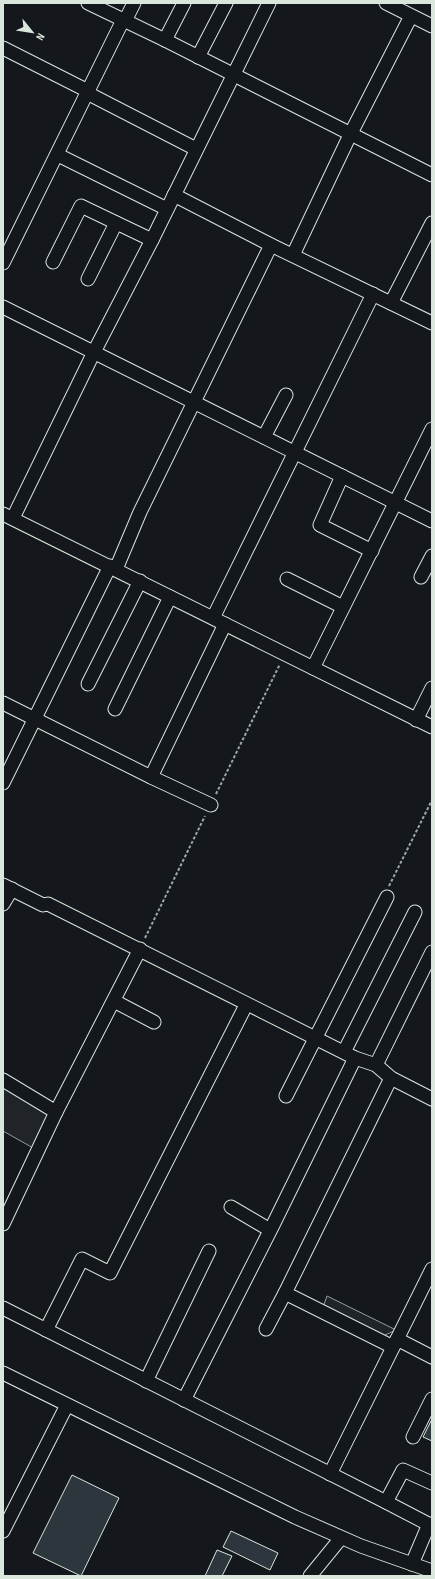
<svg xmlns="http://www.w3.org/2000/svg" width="435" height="1579" viewBox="0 0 435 1579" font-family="'Sofia Sans Condensed',sans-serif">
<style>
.green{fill:#202428;stroke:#939e99}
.building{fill:#2c363c;stroke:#d8e6dc}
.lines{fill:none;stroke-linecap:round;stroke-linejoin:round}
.minor-casing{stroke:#d8e6dc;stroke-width:15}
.path{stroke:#9da8a2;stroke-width:2;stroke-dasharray:3 2;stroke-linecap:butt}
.minor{stroke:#14181c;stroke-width:13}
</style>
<rect width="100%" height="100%" fill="#14181c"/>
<g class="green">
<polygon points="3,1087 51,1115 35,1149 3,1131"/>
<polygon points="327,1296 396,1330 383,1336 323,1307"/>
</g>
<g class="building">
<polygon points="432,1419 432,1441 423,1437"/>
<polygon points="72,1475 119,1498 81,1576 33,1553"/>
<polygon points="231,1531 278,1553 270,1570 223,1547"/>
<polygon points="217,1550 232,1556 222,1576 205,1576"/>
</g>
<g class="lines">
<g class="minor-casing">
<g id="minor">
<polyline points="88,3 165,40 432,175"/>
<polyline points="386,3 432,26"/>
<polyline points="125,21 134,3"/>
<polyline points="165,40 184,3"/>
<polyline points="3,48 88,91 93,96 196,149"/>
<polyline points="198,57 226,3"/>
<polyline points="58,155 167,209"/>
<polyline points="174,195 271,245 432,323"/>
<polyline points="293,255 350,135 411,16"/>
<polyline points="53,262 81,206 152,240"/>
<polyline points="3,263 123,20"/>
<polyline points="88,279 116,223"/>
<polyline points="391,303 432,223"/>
<polyline points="3,307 432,521"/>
<polyline points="264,437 286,395"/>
<polyline points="342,476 320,525 372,551"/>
<polyline points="3,514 432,727"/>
<polyline points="13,518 94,352 152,240 269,3"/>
<polyline points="116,569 140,512 271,245"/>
<polyline points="421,577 432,556"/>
<polyline points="287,579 343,607"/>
<polyline points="213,618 373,294"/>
<polyline points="313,668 432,429"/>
<polyline points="88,684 140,581"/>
<polyline points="3,703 151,777 211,805"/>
<polyline points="115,709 170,597"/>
<polyline points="416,720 432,688"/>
<polyline points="151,777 225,624"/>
<polyline points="3,783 110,566"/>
<polyline points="3,885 43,905 48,904 355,1058 376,1065 391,1078 432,1099"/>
<polyline points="3,904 12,889"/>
<polyline points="114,1001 154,1022"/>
<polyline points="344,1052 415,912"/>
<polyline points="376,1065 432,952"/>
<polyline points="391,1078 285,1293 393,1347"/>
<polyline points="3,1080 56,1112"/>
<polyline points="286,1096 387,897"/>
<polyline points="231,1207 270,1230"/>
<polyline points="3,1224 56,1112 140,949"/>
<polyline points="3,1308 386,1502 403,1470 432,1483"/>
<polyline points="266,1329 285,1293"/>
<polyline points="46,1330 82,1259 110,1273 246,1005"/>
<polyline points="397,1339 432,1357"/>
<polyline points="3,1373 295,1517 361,1546 432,1571"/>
<polyline points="146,1381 209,1251"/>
<polyline points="184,1400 273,1225 355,1058"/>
<polyline points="413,1437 432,1399"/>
<polyline points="330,1474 432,1269"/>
<polyline points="386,1502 432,1526"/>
<polyline points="3,1531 67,1405"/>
<polyline points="412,1564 429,1524"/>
<polyline points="310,1576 341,1538"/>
</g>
</g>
<g class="path">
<polyline points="216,794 280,664"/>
<polyline points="389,886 432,800"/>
<polyline points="145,938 205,816"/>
</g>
<use href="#minor" class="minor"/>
</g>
<rect width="435" height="1579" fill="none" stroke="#d8e6dc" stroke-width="8"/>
<g transform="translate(32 32) rotate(120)" stroke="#14181c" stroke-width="3" paint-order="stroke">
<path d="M0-3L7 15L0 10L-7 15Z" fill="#d8e6dc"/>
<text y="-6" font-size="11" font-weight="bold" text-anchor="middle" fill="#d8e6dc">N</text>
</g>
</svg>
